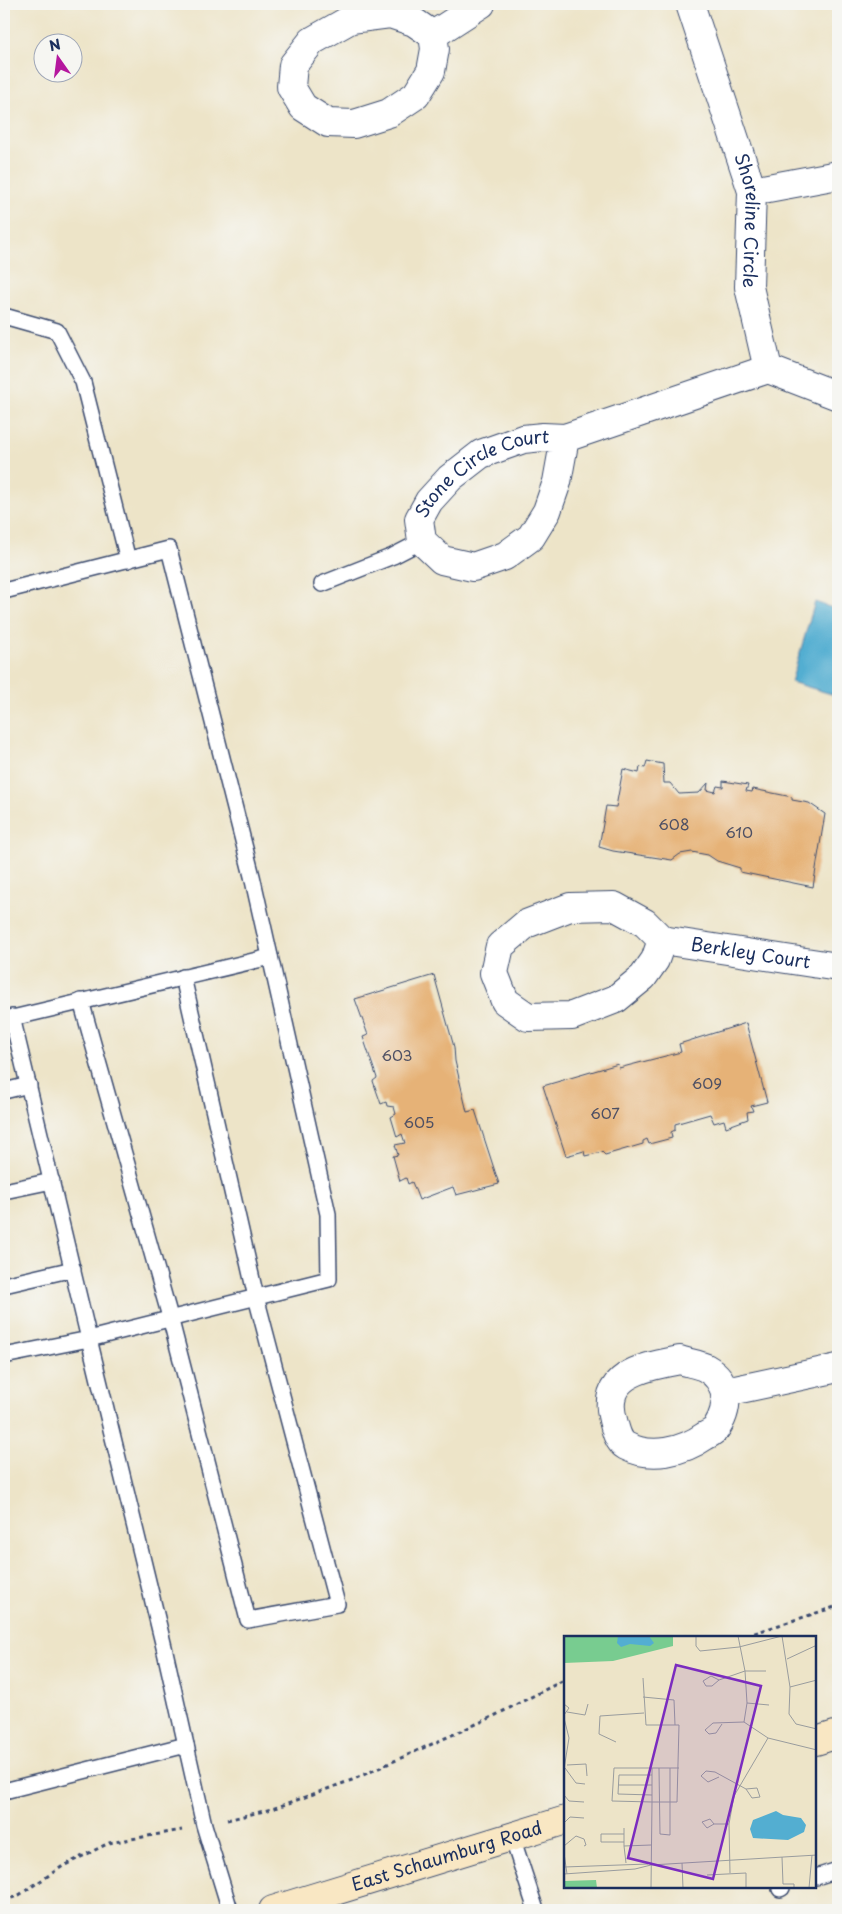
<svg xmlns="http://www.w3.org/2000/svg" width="842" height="1914" viewBox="0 0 842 1914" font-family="'Playpen Sans',sans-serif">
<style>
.water{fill:#53aed1;stroke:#376e98}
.building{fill:#e6b277}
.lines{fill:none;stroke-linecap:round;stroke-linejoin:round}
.lane-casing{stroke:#3a4a6e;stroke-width:18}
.street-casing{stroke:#3a4a6e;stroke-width:30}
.secondary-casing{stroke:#3a4a6e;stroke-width:30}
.path{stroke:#3a4a6e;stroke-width:3;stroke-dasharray:4 4;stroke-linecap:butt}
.lane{stroke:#fff;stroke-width:15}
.street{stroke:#fff;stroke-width:28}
.secondary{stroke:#f9e7c3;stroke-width:28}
.labels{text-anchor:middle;stroke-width:4;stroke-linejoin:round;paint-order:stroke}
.number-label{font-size:15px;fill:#4e5064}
.street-label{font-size:18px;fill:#1b2f5e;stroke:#f6f6f2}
.inset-road{fill:none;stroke:#999c9e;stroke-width:1}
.view{fill:#7b2cbf;fill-opacity:0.15;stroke:#7b2cbf;stroke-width:2.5}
.inset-edge{fill:none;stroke:#1b2f5e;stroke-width:2.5}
</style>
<rect width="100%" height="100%" fill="#f6f6f2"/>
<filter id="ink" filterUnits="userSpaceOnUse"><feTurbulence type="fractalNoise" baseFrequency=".02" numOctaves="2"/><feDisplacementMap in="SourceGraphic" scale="10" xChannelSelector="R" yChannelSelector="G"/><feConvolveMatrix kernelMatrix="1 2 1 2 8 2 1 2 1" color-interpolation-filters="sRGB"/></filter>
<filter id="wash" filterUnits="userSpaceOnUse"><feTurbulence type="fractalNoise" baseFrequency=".0096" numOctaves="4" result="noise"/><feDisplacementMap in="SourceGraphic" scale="20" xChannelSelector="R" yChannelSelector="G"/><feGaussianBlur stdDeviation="1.12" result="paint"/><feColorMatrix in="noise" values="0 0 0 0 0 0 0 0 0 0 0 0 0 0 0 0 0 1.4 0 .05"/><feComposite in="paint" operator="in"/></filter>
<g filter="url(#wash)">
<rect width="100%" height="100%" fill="#ede4c8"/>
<polygon class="water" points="815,602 838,610 838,696 791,682"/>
<g id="blocks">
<g class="building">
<polygon points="647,761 663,764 664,783 670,783 679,794 699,793 708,783 707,790 715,792 717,786 723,787 723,781 748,785 746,791 752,792 753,789 792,797 792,800 809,803 825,814 813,887 740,872 740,868 717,861 708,855 692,852 680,854 672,860 613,851 599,847 606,806 616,807 623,769 639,773 640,767 645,768"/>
<polygon points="434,975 454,1047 455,1061 467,1112 475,1110 499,1184 456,1195 453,1187 419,1200 412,1182 408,1184 406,1178 400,1181 393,1156 398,1155 395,1145 405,1143 402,1134 397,1137 391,1117 396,1114 394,1107 387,1106 386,1102 381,1104 373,1081 377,1078 363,1037 368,1035 355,999"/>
<polygon points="746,1023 767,1102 751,1106 753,1111 747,1112 748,1119 726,1127 724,1120 714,1123 710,1114 675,1124 675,1130 671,1132 672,1138 649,1144 647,1139 643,1141 643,1144 605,1155 602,1152 585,1156 584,1151 566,1156 543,1086 618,1064 619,1068 681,1052 679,1044"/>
</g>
</g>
</g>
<g filter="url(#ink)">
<use href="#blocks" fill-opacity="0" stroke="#3a4a6e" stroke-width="1"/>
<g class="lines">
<g class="lane-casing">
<g id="lane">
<polyline points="4,316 57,331 83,382 128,560"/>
<polyline points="322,584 393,556 422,541"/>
<polyline points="4,591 169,549 252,876 328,1214 329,1279 89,1339 164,1647 204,1825 230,1910"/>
<polyline points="81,1001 170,1317 248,1620 337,1604 256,1297 183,977"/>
<polyline points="4,1020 270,957"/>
<polyline points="4,1091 29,1085"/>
<polyline points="4,1191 52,1181"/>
<polyline points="4,1285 73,1269"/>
<polyline points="4,1356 89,1339 12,1017"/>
<polyline points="4,1791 186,1745"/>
<polyline points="512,1837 536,1910"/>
<polyline points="816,1877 838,1870"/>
<polyline points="780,1889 782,1888"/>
</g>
</g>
<g class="street-casing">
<g id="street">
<path id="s1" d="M690,4L752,191L749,287L768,369L838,396"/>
<polygon points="390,14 414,22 433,35 435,49 431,71 416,95 389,113 354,124 328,123 303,107 291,87 293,65 312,41 351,19"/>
<polyline points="433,35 481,4"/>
<polyline points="752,191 838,175"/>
<path id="s2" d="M565,438L557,482L547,511L531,537L505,556L473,567L442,560L422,541L419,519L429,501L450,478L481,454L523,439L543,437L565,438L768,369"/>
<path id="s3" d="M662,940L655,960L643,977L616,999L572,1016L528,1017L505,1001L494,973L500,946L526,924L570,907L614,906L645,923L662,940L838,967"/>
<path d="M680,1360C688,1363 699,1364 706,1368C729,1381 730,1406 717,1427C715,1431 709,1434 705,1436C682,1452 651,1459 626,1446C618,1442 615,1428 613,1420C600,1373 646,1367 680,1360Z"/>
<polyline points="726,1392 838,1368"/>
</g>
</g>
<g class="secondary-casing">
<g id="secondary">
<polyline points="816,1741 838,1734"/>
<path id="s4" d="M273,1910L566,1820"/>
</g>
</g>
<g class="path">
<polyline points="739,1638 838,1606"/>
<polyline points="227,1820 272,1809 352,1780 492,1717 566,1679"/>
<polyline points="4,1901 19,1895 63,1866 109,1843 182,1830"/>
</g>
<use href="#lane" class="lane"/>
<use href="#street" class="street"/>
<use href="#secondary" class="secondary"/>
</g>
</g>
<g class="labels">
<g class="number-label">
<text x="674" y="830">608</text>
<text x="739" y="838">610</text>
<text x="397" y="1061">603</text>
<text x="707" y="1089">609</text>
<text x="605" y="1119">607</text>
<text x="419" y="1128">605</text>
</g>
<g class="street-label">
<text dy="6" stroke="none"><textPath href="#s1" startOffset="226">Shoreline Circle</textPath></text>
<text dy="6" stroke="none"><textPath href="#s2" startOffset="336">Stone Circle Court</textPath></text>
<text dy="6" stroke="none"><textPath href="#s3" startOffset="528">Berkley Court</textPath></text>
<text dy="6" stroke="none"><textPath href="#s4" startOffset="182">East Schaumburg Road</textPath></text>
</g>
</g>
<g transform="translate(564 1636)">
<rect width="252" height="252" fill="#ede4c8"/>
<path d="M0,0H109V10L49,25L0,27ZM32,244L33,252H0V245Z" fill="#78cc90"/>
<path d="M54,0H85L90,7L86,10L66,8L57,11L53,7ZM212,175L219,179L237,182L242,189L240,196L224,204L189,202L186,193L189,184Z" fill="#53aed1"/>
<path class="inset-road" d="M132,0V10L136,15L175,11L218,0M174,0L181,35L183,67L180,86L204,102L253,114M218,0L226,51L225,78L232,88L253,93M223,23L253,9M0,38V65M79,42L82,89H115L113,166H88L87,252M155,44L147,40L139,45L142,50H148L155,44L181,35H202M226,51L253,44M79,61L110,64L111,89M183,67L205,69M0,68L5,72L0,79M3,76L21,79L24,68M0,82L5,102L0,133M158,88L152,97L145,98L141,94L149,87L180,86M52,106L35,98L36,80L80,77M3,129L22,128L23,140M1,132L12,147L21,148M88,132V166L48,165L50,132H115M95,132L96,198L106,199V132M155,141L144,146L137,140L142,135L151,136L182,153L188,162L196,161L193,152L182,153M55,149H88M0,159L5,165L20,166M88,159L54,158L55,139H88M0,187L6,181L20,182M150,188L143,192L138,186L146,183L150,188H165M60,192V210L87,209M60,198H37V206H60M0,210L12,200L20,203L22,209L20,210M60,210L62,227M0,217L3,238M218,221L219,248H230V252M118,227L119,252M0,231L84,228M166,237L165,188L170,160L204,102M0,238L71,233L87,229L253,219M143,239L182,237V252M245,252L248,219"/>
<path class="view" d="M112,29L197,50L149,243L64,222Z"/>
<rect width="252" height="252" class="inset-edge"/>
</g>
<rect width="842" height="1914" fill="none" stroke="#f6f6f2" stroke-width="20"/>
<g transform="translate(58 58) rotate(346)"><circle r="24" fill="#f6f6f2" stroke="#9ea6b7"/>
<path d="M0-4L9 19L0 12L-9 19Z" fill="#b5179e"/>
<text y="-8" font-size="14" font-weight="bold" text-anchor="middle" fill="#1b2f5e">N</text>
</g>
</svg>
